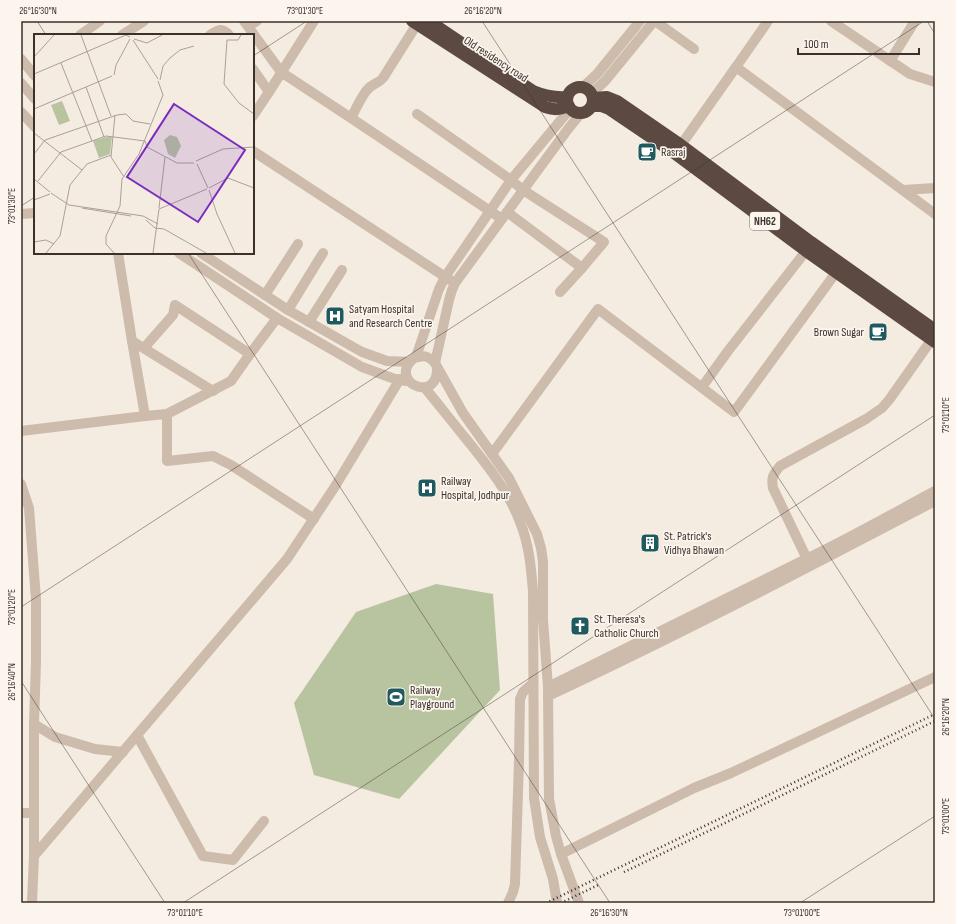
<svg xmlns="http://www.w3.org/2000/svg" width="956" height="924" viewBox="0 0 956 924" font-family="'Sofia Sans Condensed',sans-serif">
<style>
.green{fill:#b8c4a0}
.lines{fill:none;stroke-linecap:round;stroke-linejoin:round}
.minor{stroke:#cdbbac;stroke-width:10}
.highway{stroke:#5c4a42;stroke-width:12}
.rail{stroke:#3b302b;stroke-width:2.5;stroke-dasharray:1 3;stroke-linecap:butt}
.ticks{fill:none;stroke:#3b302b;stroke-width:1;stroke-opacity:0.45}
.labels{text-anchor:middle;stroke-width:3.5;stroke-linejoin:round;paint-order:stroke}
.shield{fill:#fbf5ee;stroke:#756b66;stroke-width:1}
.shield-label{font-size:11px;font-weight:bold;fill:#3b302b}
.street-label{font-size:12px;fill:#3b302b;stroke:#fbf5ee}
.poi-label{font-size:12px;fill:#3b302b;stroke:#fbf5ee;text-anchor:start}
.inset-road{fill:none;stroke:#aaa098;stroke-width:1}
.view{fill:#7b2cbf;fill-opacity:0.15;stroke:#7b2cbf;stroke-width:2}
.inset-edge{fill:none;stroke:#3b302b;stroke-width:2}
.neatline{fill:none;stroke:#3b302b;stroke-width:1.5}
.ticks-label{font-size:10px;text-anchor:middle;fill:#3b302b}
</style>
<rect width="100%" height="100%" fill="#f4ebe1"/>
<polygon class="green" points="436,584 493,594 500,690 399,799 314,775 294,703 356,612"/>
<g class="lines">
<g class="minor">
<polyline points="244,21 281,72 351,118 502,219"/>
<polyline points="655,21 694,49"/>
<polyline points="831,21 910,74 935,82"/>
<polyline points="248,26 257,21"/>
<polyline points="80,35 100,21"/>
<polyline points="122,35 144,21"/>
<path d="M210,35C218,30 222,27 229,35"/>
<polyline points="21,59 35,76"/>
<polyline points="890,61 915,21"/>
<polyline points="736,67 768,21"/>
<polyline points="253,69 269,92"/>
<polyline points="21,83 35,99"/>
<polyline points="583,87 597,74 640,21"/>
<polyline points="592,93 605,81 654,21"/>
<polyline points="21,112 35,127"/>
<polyline points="417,114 511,180 523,190 604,242 582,268 560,292"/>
<polyline points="253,116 269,92 314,21"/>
<path d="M351,118C356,109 361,97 367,90C372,84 379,83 383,78L417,24"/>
<polyline points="681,145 736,67 935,214"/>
<polyline points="253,151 450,280"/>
<polyline points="903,190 935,188"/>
<polyline points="507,212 582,268"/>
<polyline points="21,214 35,213"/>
<polyline points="118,253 132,341 213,391"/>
<polyline points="179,253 277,318 362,367 392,378 405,381"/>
<polyline points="201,253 288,310 362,352 387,361 410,362"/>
<polyline points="265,295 298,244"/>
<polyline points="288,310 323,253"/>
<polyline points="309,322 342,270"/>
<polyline points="132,341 145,416"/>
<polyline points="144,348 173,315 175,305 250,354"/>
<polyline points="416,357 439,289 445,277 511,180 570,109"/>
<polyline points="435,363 449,300 452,290 455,283 568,129 581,113"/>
<path d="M437,368C438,402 394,385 409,363C411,360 414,357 419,357C425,355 431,358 435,363L463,413L509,478L537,534L541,548L543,562V620L548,687L549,799L556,836L561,854L579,903"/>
<polyline points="702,387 728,351 806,251"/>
<path d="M425,388C439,405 453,423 467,440C487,465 509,492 520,522C529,544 531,567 533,591L534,798L540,837L553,879L557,903"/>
<polyline points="167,414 167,461 213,456 231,465 314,519"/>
<polyline points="21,431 145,416 167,414 231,381 250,354 277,318"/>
<polyline points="492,454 598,309 734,412 840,267"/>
<polyline points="21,484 29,508 36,599 36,661 34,724 34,856 32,903"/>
<path d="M807,559L773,488C771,477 773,475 780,466L866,419L882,408L889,400L932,339"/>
<path d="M548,687C633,644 720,602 806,559C850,538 892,514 935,491"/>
<path d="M548,696C679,635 807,568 935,501"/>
<polyline points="34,724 55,737 95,749 123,752"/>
<polyline points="137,735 203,856 233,860 264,821"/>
<polyline points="21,813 34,813"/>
<polyline points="561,854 694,788 731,773 935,677"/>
<polyline points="34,856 287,559 334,488 400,379"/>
<polyline points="508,903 513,892 515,884 519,761 520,699 523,692 533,683"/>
</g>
<g class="highway">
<path d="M412,21L545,107C554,110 559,110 569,106"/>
<path d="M429,21L533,91C545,96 554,98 567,97"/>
<circle cx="580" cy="100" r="13"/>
<polyline points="594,98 607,97 617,101 681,145 811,242 935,330"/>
<polyline points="592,106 601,106 609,109 674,153 806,251 935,342"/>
</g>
<g class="rail">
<polyline points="624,872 935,721"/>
<polyline points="546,903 935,714"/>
<polyline points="561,903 598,885"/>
</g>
</g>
<path class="ticks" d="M37,21L46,35M482,21L935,719M927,21L935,34M253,56L307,21M21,206L35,197M188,253L610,903M21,607L924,21M21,681L165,903M183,903L935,415M800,903L935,816"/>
<defs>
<g id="cafe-square" transform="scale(1)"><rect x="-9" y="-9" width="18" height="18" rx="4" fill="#1f5a5e" stroke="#fbf5ee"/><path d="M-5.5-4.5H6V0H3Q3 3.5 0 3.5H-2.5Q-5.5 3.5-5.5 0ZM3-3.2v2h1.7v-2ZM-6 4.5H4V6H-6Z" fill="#fff"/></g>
<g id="hospital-square" transform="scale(1)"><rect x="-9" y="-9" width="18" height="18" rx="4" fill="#1f5a5e" stroke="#fbf5ee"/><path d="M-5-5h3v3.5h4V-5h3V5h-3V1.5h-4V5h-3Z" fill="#fff"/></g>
<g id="building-square" transform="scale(1)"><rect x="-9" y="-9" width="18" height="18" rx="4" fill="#1f5a5e" stroke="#fbf5ee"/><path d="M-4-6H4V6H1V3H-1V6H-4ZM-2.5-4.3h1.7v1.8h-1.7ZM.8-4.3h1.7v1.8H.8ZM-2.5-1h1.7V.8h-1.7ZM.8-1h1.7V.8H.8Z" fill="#fff"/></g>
<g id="church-square" transform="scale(1)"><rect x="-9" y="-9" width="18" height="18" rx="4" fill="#1f5a5e" stroke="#fbf5ee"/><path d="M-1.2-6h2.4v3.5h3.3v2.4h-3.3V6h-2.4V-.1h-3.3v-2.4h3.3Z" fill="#fff"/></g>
<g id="stadium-square" transform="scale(1)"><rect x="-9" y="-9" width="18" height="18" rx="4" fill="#1f5a5e" stroke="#fbf5ee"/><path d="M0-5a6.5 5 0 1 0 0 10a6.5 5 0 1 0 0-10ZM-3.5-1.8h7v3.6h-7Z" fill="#fff"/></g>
</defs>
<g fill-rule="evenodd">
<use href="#cafe-square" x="647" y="152"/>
<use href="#hospital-square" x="335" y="316"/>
<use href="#cafe-square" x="878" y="332"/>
<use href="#hospital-square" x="427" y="488"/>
<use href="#building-square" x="650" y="543"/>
<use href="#church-square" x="580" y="626"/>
<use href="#stadium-square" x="396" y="697"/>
</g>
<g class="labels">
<rect class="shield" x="750" y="212" width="30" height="18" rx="3"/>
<g class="shield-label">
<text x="765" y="225">NH62</text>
</g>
<g class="street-label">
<text transform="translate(496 59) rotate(33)" y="4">Old residency road</text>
</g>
<g class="poi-label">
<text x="661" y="156">Rasraj</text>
<text x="349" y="313">Satyam Hospital<tspan x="349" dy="14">and Research Centre</tspan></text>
<text x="864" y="336" text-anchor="end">Brown Sugar</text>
<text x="441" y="485">Railway<tspan x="441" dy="14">Hospital, Jodhpur</tspan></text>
<text x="664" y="540">St. Patrick's<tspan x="664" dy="14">Vidhya Bhawan</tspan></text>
<text x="594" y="623">St. Theresa's<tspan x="594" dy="14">Catholic Church</tspan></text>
<text x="410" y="694">Railway<tspan x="410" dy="14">Playground</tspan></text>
</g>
</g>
<g transform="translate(34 34)">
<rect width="220" height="220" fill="#f4ebe1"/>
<path d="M28,67L36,87L25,91L17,71ZM136,101L143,103L147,112L141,124L134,120L130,106ZM72,103H78L76,120L65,124L59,107Z" fill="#b8c4a0"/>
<path class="inset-road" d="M47,1L77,82M207,1L204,6H193L190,50L205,69L220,80M100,5L113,9L128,1M99,6L124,45M0,23L20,1M27,29L58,107M0,40L92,1L96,3M80,41L82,31L96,5M126,46L129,32L136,24L146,16L160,12M52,53L70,103M0,75L78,42M81,81L77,123L90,143M0,99L48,136M0,120L11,106L83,81L92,80L99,87L116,90M162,127L189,115L220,113M163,130L174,154M0,145L16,158M4,147L27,118L72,102L111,107L113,113L143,129H160M175,154L194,144L220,154M175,156L183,180L201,219M17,159L35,171L109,182L124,190M0,166L16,160M48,174L97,182M125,174L131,123M112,186L121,194L130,195L172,219M0,208L12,206L20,210M12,219L26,202L36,151L53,130L77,121M80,219L72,210V202L86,172L88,145L105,120L129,61L124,47M119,219L125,175L173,155"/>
<path class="view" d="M140,70L211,116L164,188L93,143Z"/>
<rect width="220" height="220" class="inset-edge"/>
</g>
<rect width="956" height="924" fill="none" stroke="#fbf5ee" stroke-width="44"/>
<path d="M798 48v6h121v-6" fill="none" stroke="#3b302b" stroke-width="2"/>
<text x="804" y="48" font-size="12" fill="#3b302b" stroke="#fbf5ee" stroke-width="3" paint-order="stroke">100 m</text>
<rect x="22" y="22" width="912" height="880" class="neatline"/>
<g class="ticks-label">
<text x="38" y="14">26°16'30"N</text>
<text x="305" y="14">73°01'30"E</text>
<text x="483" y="14">26°16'20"N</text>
<text transform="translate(11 206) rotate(-90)" y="4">73°01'30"E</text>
<text transform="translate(945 415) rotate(-90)" y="4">73°01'10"E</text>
<text transform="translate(11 607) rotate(-90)" y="4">73°01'20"E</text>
<text transform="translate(11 682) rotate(-90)" y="4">26°16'40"N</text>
<text transform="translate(945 717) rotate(-90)" y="4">26°16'20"N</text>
<text transform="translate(945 816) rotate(-90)" y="4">73°01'00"E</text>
<text x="185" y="916">73°01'10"E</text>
<text x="609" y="916">26°16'30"N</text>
<text x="802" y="916">73°01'00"E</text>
</g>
</svg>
